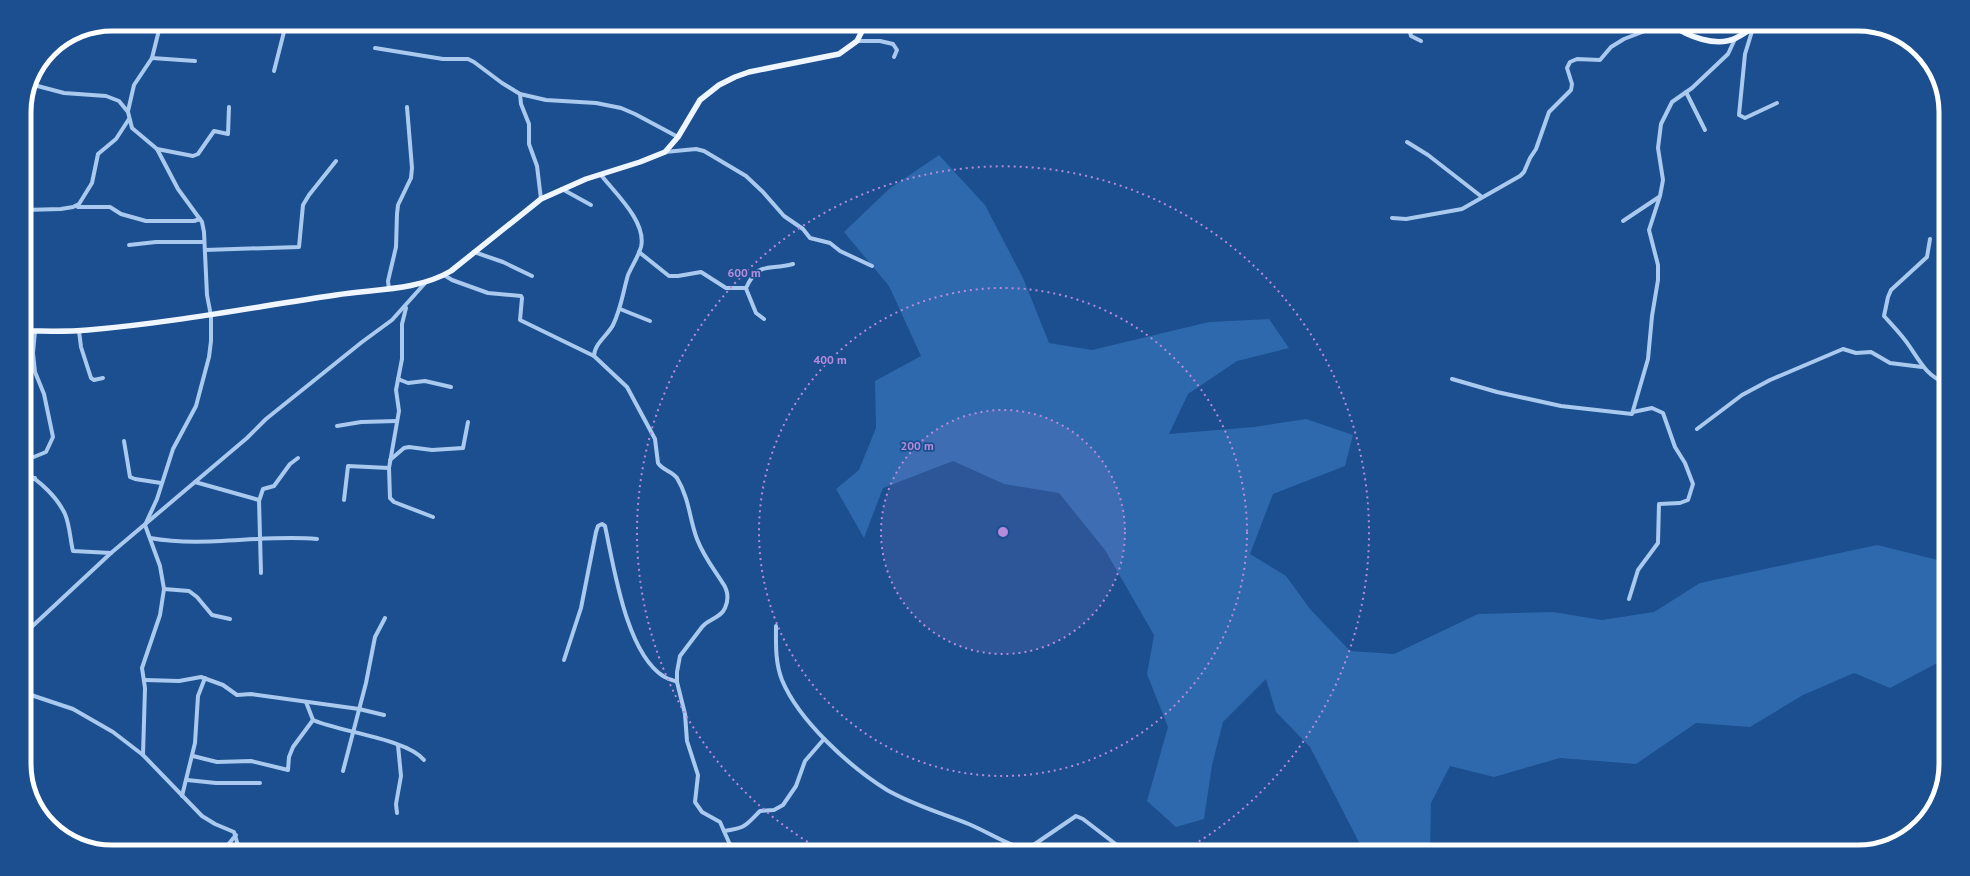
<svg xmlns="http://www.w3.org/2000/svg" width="1970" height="876" viewBox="0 0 1970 876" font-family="'PT Sans',sans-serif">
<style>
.grass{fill:#2e69ad}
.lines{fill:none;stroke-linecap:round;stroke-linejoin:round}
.minor{stroke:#a9c9ee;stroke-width:4}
.major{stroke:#f0f6ff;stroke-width:5.5}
.ring{fill:none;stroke:#b68bdc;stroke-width:2;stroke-dasharray:2 4}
.rim{fill:none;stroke:#fff;stroke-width:5}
.centre{fill:#b68bdc;stroke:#1b4f8f;stroke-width:2}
.ring-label{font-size:12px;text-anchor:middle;font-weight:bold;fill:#b68bdc;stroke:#1b4f8f;stroke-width:3.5;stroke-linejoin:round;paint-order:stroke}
</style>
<rect width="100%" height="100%" fill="#1b4f8f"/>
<polygon class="grass" points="939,155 985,205 1023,278 1049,343 1092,350 1209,322 1269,319 1289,348 1237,361 1188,394 1169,434 1254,427 1306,419 1353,435 1345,466 1273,494 1250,554 1286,576 1310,609 1350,651 1394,654 1478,614 1553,612 1602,620 1654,612 1700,583 1877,545 1946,562 1946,655 1943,660 1890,688 1854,673 1803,695 1750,727 1696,723 1636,764 1560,758 1494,777 1450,766 1431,803 1430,852 1364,852 1310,747 1276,712 1266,679 1223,722 1212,765 1204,819 1176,827 1147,801 1168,727 1147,674 1154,635 1105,550 1059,493 1004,484 953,461 883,488 864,538 836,489 859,470 876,428 875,381 921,356 889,286 844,232 889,189"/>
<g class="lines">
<g class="minor">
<polyline points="1408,24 1411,36 1421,41"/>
<polyline points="1753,28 1745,54 1739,115 1745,118 1777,103"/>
<polyline points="857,41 880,41 893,44 897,50 894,57"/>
<polyline points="375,48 443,59 468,59 474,62 502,83 520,94 521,104 529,124 529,144 537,166 541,199"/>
<polyline points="152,58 195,61"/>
<polyline points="274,71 286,24"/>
<polyline points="30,84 64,93 106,96 119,101 128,112 132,128 157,149 178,189 202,222 204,232 207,295 211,316 211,341 209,357 196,406 173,449 157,499 145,525 160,566 164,589 160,615 142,668 145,688 143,755"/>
<polyline points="1686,92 1705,130"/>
<polyline points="520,94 546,100 596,103 621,108 635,114 678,137"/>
<polyline points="128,111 134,85 152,58 159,30"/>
<polyline points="1407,142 1428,155 1482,197"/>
<polyline points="157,149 193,156 198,154 214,131 228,134 229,107"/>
<polyline points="665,152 696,149 704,151 746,176 763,192 784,216 803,229 810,238 830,243 840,251 872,266"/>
<path d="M601,175C615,193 647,222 641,247C638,257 632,266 628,275C623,292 621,309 613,325C608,335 594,344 594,356L627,387L655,439L658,463C662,470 672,471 677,478C690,500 689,518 697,539C703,555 713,568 722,582C728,590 729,599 725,608C721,618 708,619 702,627L680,656L677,672V682L685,714L687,741L698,775L695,802L702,812L720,822L731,847L737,852"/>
<polyline points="562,189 591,205"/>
<polyline points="76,206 78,207 110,207 121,214 146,221 194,221 200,219"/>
<polyline points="24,210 61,209 73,207 79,204 92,183 98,154 116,139 129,119"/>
<polyline points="1392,218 1406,219 1462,209 1520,176 1524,172 1530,158 1536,149 1549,112 1571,90 1572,84 1567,68 1570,62 1577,59 1600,60 1611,47 1624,39 1663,24"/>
<polyline points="1623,221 1659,197"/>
<path d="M1930,239L1927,257L1891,290L1888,297L1884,316C1893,326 1903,336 1910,347C1922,365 1926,374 1946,384"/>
<polyline points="129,245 156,242 204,242"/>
<polyline points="24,250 24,274"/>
<polyline points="205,250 299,247 303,205 309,195 336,161"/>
<polyline points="474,252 503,262 532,276"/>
<polyline points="639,252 669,276 678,276 701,272 726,288 746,288"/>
<polyline points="444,275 452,280 488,293 521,296 522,298 520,320 594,356"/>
<polyline points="389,289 388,281 396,247 397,214 398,205 411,178 412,168 407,107"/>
<polyline points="406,308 402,324 402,359 396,390 399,411 389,468 390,498 394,502 433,517"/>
<polyline points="620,309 650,321"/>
<path d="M764,319L756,313L747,291L746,288C759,260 769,271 793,264"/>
<polyline points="79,331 81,347 91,378 94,380 103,378"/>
<polyline points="398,379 408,383 425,381 451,387"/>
<polyline points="1452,379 1497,392 1561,406 1632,414 1648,359 1652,316 1658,280 1658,265 1649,230 1660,196 1663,180 1658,148 1661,124 1672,102 1692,88 1728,54 1735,39"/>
<polyline points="337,426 361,422 397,421"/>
<polyline points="1697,429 1742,395 1770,380 1843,349 1856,353 1871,352 1890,363 1922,367"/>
<polyline points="124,441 130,477 135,479 161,483"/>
<polyline points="390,460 404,448 409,447 432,450 463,448 468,422"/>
<polyline points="24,461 46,452 53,437 44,394 35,372 33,353 35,331"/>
<path d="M24,472C40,481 57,497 65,514C70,526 70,539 73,551L111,553"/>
<polyline points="24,482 35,478"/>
<polyline points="195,482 259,500 261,573"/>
<polyline points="344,500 348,466 389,468"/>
<polyline points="259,501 263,489 274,486 290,464 298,458"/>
<path d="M150,538C205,548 261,534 317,539"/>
<polyline points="164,589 189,591 197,597 212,615 230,619"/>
<polyline points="1629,599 1638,570 1658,543 1659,504 1680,503 1688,500 1693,484 1685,463 1675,447 1663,413 1652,408 1633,412"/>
<path d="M776,626C776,644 775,662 782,680C799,721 850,767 887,790C913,805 944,814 971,825C986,831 1015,850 1029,848L1076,816L1083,819L1126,852"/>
<polyline points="24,634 111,553 247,438 266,419 362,342 392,320 426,282"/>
<path d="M564,660L581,608L596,532L598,526L602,524L605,526C614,567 626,652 663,676C667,679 673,680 677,682"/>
<polyline points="145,680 179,681 201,677 223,685 237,695 251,694 359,709 384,715"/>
<polyline points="24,690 34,696 73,709 113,732 143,755 202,816 215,824 234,832 240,852"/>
<path d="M306,702L313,720C340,732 408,739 424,760"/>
<polyline points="193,756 217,762 251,761 288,770 289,757 293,747 313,720"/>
<polyline points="1946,764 1946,747"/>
<polyline points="343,771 366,683 375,637 385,618"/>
<polyline points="187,780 216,783 260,783"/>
<polyline points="182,796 195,743 198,696 205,678"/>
<polyline points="397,813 396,804 401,776 398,745"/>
<path d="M724,831C746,828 745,826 760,811L774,810L783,805L796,786L805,761L824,739"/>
<polyline points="222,852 236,835"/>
<polyline points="1660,852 1664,851"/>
</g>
<g class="major">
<path d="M1670,24C1687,36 1716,48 1736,38C1744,34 1751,29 1758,24"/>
<path d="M24,331C45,331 67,332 88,330C171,323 254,307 336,295C374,289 417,291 451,271L541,199L586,179L640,162L665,152L678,137L700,100L719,85L735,77L749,72L839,54L857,41L862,31L863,24"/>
</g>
</g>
<circle cx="1003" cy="532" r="122" fill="#b68bdc" fill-opacity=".12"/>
<g class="ring">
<circle cx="1003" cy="532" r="122"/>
<circle cx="1003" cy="532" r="244"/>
<path d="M823 851A366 366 0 1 1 1183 851"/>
</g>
<path d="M0 0H1970V876H0ZM112 31H1858A81 81 0 0 1 1939 112V764A81 81 0 0 1 1858 845H112A81 81 0 0 1 31 764V112A81 81 0 0 1 112 31Z" fill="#1b4f8f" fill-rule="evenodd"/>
<path class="rim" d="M112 31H1858A81 81 0 0 1 1939 112V764A81 81 0 0 1 1858 845H112A81 81 0 0 1 31 764V112A81 81 0 0 1 112 31Z"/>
<circle cx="1003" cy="532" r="6" class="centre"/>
<g class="ring-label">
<text x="744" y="277">600 m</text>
<text x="830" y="364">400 m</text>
<text x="917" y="450">200 m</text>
</g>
</svg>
